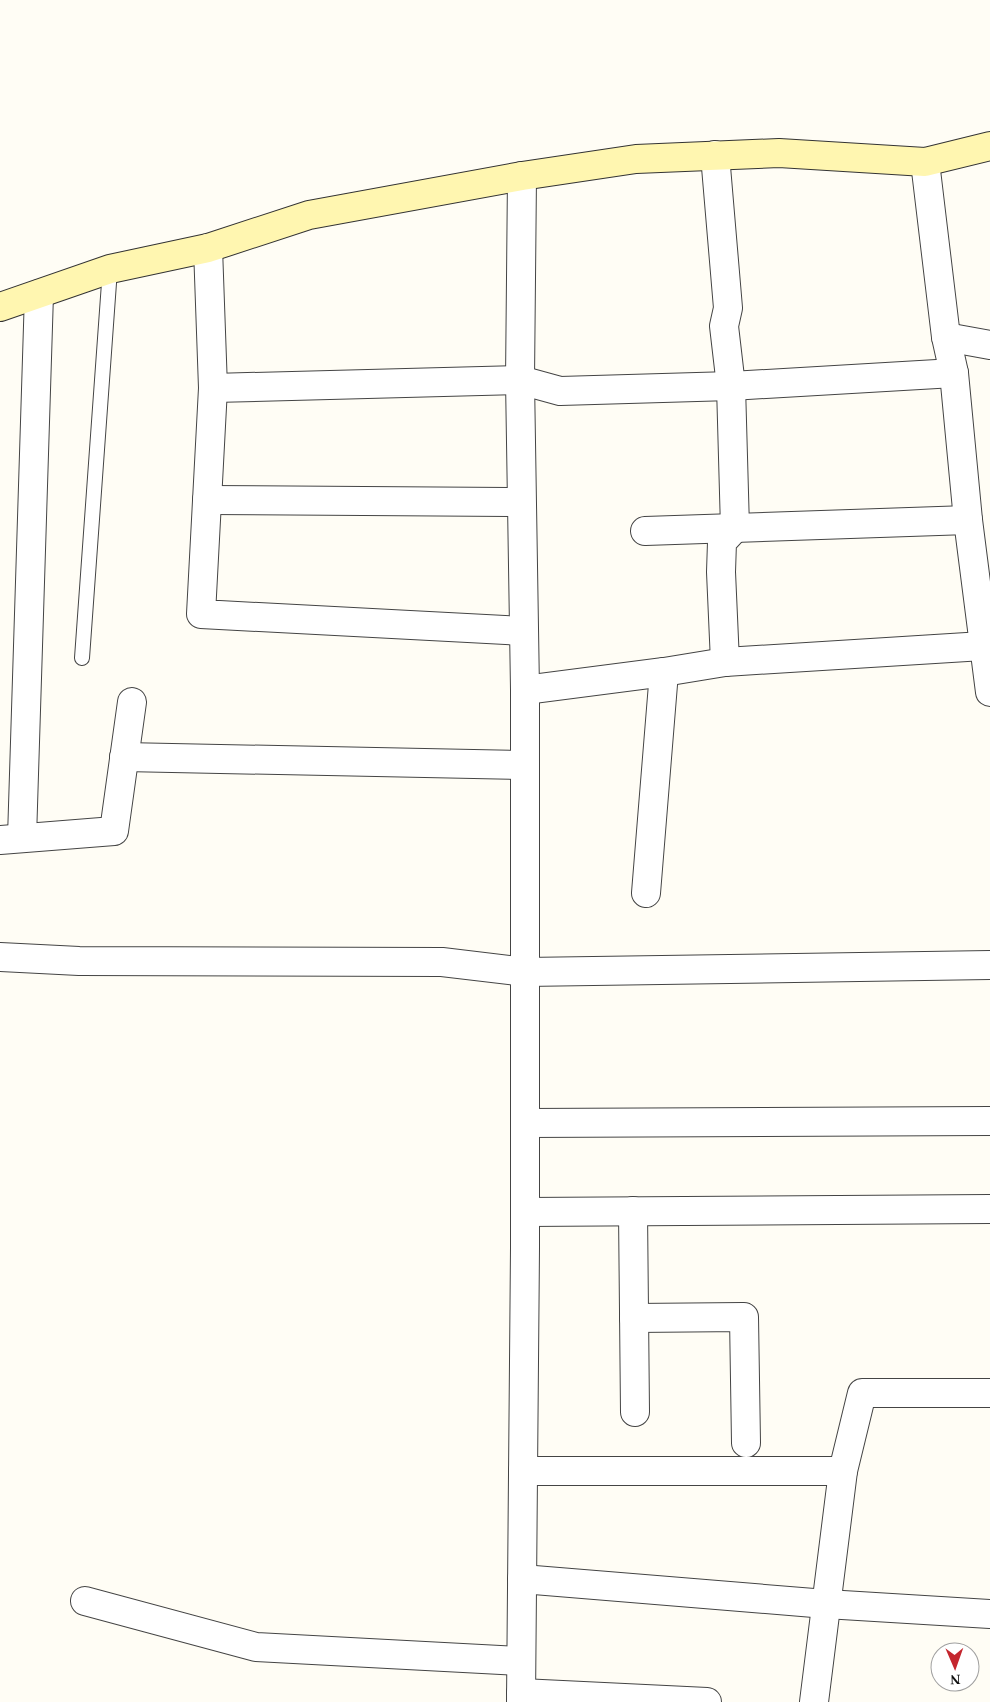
<svg xmlns="http://www.w3.org/2000/svg" width="990" height="1702" viewBox="0 0 990 1702" font-family="'Times New Roman',serif">
<style>
.lines{fill:none;stroke-linecap:round;stroke-linejoin:round}
.service-casing{stroke:#444;stroke-width:16}
.minor-casing{stroke:#444;stroke-width:30}
.tertiary-casing{stroke:#444;stroke-width:30}
.secondary-casing{stroke:#333;stroke-width:30}
.service{stroke:#fff;stroke-width:14}
.minor{stroke:#fff;stroke-width:28}
.tertiary{stroke:#fff;stroke-width:28}
.secondary{stroke:#fff6b0;stroke-width:28}
</style>
<rect width="100%" height="100%" fill="#fffdf5"/>
<g class="lines">
<g class="service-casing">
<polyline id="service" points="82,658 110,269"/>
</g>
<g class="minor-casing">
<g id="minor">
<polyline points="715,155 728,308 724,326 731,386 735,528 722,542 721,572 725,662"/>
<polyline points="208,248 213,388 201,614 523,631"/>
<polyline points="946,337 990,345"/>
<polyline points="213,388 520,380 560,391 731,386 954,373"/>
<polyline points="207,500 521,502"/>
<polyline points="645,531 968,520"/>
<polyline points="525,690 664,672 725,662 983,646"/>
<polyline points="124,757 525,765"/>
<polyline points="22,838 39,294"/>
<polyline points="0,840 114,831 132,702"/>
<polyline points="646,893 664,672"/>
<polyline points="0,957 79,961 442,962 525,972 990,965"/>
<polyline points="525,1123 990,1121"/>
<polyline points="633,1211 635,1412"/>
<polyline points="525,1212 990,1209"/>
<polyline points="634,1318 744,1317 746,1443"/>
<polyline points="523,1471 843,1471"/>
<polyline points="522,1579 826,1604 990,1614"/>
<polyline points="85,1601 256,1647 521,1661"/>
<polyline points="521,1693 707,1702"/>
<polyline points="814,1702 843,1471 862,1393 990,1393"/>
</g>
</g>
<g class="tertiary-casing">
<g id="tertiary">
<polyline points="925,162 946,337 954,373 968,520 990,692"/>
<polyline points="521,1702 525,1248 525,690 520,380 522,176"/>
</g>
</g>
<g class="secondary-casing">
<polyline id="secondary" points="0,307 110,269 208,248 309,215 522,176 636,159 779,153 925,162 990,146"/>
</g>
<use href="#service" class="service"/>
<use href="#minor" class="minor"/>
<use href="#tertiary" class="tertiary"/>
<use href="#secondary" class="secondary"/>
</g>
<g transform="translate(955 1667) rotate(178)"><circle r="24" fill="#ffffff" stroke="#a0a0a0"/>
<path d="M0-4L9 19L0 12L-9 19Z" fill="#c4262e"/>
<text y="-8" font-size="14" font-weight="bold" text-anchor="middle" fill="#111111">N</text>
</g>
</svg>
